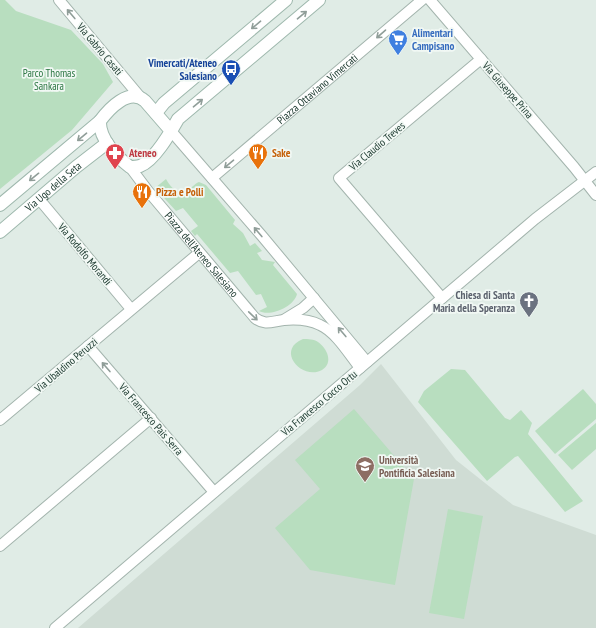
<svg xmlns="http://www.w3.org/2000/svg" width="596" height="628" viewBox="0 0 596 628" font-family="'PT Sans Narrow',sans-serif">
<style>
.built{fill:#cfdcd4}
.green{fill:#b8debf}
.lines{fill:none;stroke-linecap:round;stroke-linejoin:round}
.street-casing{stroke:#a3b4ad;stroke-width:12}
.secondary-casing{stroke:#9eb8ad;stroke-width:14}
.street{stroke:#fff;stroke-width:10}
.secondary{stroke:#fff;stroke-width:12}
.oneway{stroke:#909e99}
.labels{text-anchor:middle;stroke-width:3.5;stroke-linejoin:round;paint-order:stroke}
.shop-label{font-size:11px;font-weight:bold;fill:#366cbe;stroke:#f1f8f4;text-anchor:start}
.street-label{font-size:11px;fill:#203d33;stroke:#f1f8f4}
.transit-label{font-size:11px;font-weight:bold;fill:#164399;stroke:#f1f8f4;text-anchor:end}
.park-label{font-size:11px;fill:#297540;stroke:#f1f8f4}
.health-label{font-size:11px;font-weight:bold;fill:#be3a42;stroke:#f1f8f4;text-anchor:start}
.food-label{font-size:11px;font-weight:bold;fill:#c56008;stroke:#f1f8f4;text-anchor:start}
.worship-label{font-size:11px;font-weight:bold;fill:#5b616d;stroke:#f1f8f4;text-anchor:end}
.education-label{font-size:11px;font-weight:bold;fill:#785e54;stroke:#f1f8f4;text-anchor:start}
</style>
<rect width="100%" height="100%" fill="#e0ece6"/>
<polygon class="built" points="381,364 456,460 513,505 596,535 596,628 78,628 360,385"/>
<g class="green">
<polygon points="0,0 5,0 16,11 71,30 103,64 113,82 72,130 0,189"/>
<path d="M166,179C170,187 178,195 188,190C192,188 194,184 199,182L206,185L235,220L233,224L243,233L250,246L255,243L262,251L257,253L262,260L275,262L273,265L297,294C294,307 270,317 259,311L267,307L261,294L256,295L238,271L230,273L197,234L195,236L191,231L198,226L183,208L176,211L155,188Z"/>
<path d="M303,339C308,339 314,339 318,342C327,348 334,363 322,370C302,381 275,350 303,339Z"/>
<polygon points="451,369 465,370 505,418 510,420 521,410 532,423 528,434 583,501 565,512 518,456 515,457 487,481 418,402 424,391"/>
<polygon points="583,389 596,404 596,419 555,454 535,431"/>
<polygon points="354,409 414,479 395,585 310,570 275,528 320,489 295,460"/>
<polygon points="596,423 596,449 572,470 558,455"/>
<polygon points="448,509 483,516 464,619 429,613"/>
</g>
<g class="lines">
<g class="street-casing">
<g id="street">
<polyline points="59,0 141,98"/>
<polyline points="430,0 574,167 596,195"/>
<polyline points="171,131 262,236 367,362"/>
<path id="s1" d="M130,167L148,191L255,318C265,326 273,321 284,320C296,319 310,320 320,325C336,332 349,354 360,368"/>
<path id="s2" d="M212,178L422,0"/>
<polyline points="39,199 131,309"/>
<polyline points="442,298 339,178 481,59"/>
<polyline points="285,319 303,308 314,298"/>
<polyline points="88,346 214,492"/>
<polyline points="0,420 199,253"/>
<polyline points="0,546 151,418"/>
<polyline points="55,628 535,219 596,172"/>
</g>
</g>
<g class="secondary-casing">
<g id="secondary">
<polyline points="156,113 164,103 286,0"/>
<path d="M171,131L145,101C129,87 109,109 100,121C99,139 117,157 130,167C133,167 137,167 140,166C155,160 170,133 178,119L319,0"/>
<polyline points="0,205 100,121"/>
<path id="s3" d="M0,232L76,167L107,143"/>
</g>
</g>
<use href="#street" class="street"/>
<use href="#secondary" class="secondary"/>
</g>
<defs><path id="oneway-shaft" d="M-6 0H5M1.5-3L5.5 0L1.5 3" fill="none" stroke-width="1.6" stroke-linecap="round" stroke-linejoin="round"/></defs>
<g class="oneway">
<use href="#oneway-shaft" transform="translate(71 14) rotate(-130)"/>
<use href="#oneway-shaft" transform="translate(302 15) rotate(-40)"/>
<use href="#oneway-shaft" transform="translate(256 25) rotate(140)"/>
<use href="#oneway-shaft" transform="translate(381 34) rotate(139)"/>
<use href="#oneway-shaft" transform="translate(198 103) rotate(-40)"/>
<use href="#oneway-shaft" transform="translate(82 137) rotate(140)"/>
<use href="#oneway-shaft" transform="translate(229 164) rotate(140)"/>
<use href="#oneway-shaft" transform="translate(34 177) rotate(141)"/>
<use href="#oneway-shaft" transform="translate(258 232) rotate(-130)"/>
<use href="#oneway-shaft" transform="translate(253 316) rotate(44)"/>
<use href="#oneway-shaft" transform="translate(342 332) rotate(-130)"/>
<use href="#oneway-shaft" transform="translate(106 367) rotate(-131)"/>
</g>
<defs>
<g id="supermarket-pin" transform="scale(1)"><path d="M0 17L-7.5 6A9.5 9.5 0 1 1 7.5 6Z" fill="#3f7fe0" stroke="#f1f8f4"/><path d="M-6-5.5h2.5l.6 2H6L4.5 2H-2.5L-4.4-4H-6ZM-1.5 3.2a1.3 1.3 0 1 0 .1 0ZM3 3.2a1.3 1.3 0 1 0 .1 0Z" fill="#fff"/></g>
<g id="bus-pin" transform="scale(1)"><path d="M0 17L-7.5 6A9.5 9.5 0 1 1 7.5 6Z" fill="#1a4fb4" stroke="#f1f8f4"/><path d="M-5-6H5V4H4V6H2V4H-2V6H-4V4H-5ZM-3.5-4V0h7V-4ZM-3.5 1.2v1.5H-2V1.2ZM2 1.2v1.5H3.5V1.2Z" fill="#fff"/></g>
<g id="pharmacy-pin" transform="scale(1)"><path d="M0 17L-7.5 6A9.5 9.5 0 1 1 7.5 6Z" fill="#e0444e" stroke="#f1f8f4"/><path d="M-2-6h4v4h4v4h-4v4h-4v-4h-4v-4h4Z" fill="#fff"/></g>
<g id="restaurant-pin" transform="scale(1)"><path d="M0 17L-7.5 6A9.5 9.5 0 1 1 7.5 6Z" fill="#e8710a" stroke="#f1f8f4"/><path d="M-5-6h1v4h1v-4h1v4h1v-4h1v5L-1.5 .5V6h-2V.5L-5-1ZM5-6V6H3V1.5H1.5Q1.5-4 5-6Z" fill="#fff"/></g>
<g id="church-pin" transform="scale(1)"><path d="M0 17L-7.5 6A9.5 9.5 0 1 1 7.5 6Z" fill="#6b7280" stroke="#f1f8f4"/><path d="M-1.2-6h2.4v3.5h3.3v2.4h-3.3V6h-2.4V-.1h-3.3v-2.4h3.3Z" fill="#fff"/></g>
<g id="university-pin" transform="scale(1)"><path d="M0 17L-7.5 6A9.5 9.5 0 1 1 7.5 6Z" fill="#8d6e63" stroke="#f1f8f4"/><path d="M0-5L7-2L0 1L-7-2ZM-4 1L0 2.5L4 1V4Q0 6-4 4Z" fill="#fff"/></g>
</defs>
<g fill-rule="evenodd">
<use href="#supermarket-pin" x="398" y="39"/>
<use href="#bus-pin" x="231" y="69"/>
<use href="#pharmacy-pin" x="115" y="153"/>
<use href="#restaurant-pin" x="258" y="153"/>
<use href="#restaurant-pin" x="142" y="192"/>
<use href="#church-pin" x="529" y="301"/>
<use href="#university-pin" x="365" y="466"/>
</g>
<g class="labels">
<g class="shop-label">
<text x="412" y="37">Alimentari<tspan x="412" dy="13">Campisano</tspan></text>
</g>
<g class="street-label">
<text transform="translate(100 49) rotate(50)" y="4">Via Gabrio Casati</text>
<text dy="4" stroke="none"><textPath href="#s2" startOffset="138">Piazza Ottaviano Vimercati</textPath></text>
<text transform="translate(508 90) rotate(49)" y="4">Via Giuseppe Prina</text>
<text transform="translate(377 146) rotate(-40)" y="4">Via Claudio Treves</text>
<text dy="4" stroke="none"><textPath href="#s3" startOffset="70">Via Ugo della Seta</textPath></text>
<text transform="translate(85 254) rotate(50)" y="4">Via Rodolfo Morandi</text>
<text dy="4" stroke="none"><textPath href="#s1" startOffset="113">Piazza dell'Ateneo Salesiano</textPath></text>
<text transform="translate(66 365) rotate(-40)" y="4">Via Ubaldino Peruzzi</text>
<text transform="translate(319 403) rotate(-40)" y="4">Via Francesco Cocco Ortu</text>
<text transform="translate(151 419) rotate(49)" y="4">Via Francesco Pais Serra</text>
</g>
<g class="transit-label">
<text x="217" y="67">Vimercati/Ateneo<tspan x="217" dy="13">Salesiano</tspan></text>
</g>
<g class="park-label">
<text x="49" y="77">Parco Thomas<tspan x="49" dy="13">Sankara</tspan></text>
</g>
<g class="health-label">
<text x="129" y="157">Ateneo</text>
</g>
<g class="food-label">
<text x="272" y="157">Sake</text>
<text x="156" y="196">Pizza e Polli</text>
</g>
<g class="worship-label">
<text x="515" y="299">Chiesa di Santa<tspan x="515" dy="13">Maria della Speranza</tspan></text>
</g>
<g class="education-label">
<text x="379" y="464">Università<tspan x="379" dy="13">Pontificia Salesiana</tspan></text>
</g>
</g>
</svg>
